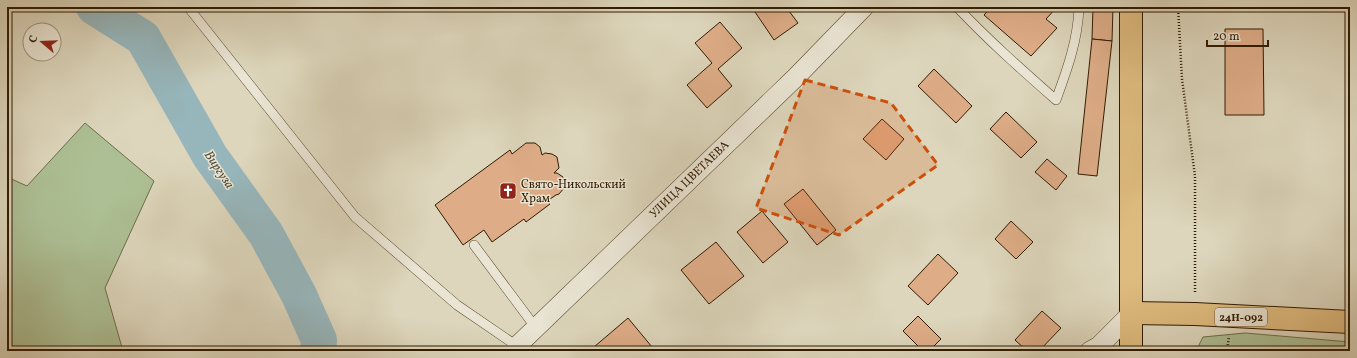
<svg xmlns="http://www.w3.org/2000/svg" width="1357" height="358" viewBox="0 0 1357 358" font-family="Vollkorn,serif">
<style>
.green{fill:#adbf94;stroke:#6f6d4a}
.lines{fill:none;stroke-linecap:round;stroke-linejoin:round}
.river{stroke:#97b6bb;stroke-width:36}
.building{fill:#dead88;stroke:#311b00}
.service-casing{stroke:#5c4a2f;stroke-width:10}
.minor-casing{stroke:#5c4a2f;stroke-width:20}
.primary-casing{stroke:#311b00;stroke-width:24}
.path{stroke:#311b00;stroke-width:2.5;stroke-dasharray:1 2;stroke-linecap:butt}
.service{stroke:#e9e4d3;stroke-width:9}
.minor{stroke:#e9e4d3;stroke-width:19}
.primary{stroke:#debb7e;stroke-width:22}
.marked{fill:#cd500a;fill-opacity:0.2;stroke:#cd500a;stroke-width:3;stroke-dasharray:8 5;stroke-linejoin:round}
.labels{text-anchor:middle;stroke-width:3;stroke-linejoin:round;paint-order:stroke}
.shield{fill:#e9e4d3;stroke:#68573f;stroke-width:1}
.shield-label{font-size:11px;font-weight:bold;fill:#311b00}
.street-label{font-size:12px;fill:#311b00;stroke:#e9e4d3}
.poi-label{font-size:12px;fill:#311b00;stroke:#e9e4d3;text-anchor:start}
.water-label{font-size:13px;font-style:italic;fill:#504a38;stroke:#e9e4d3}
</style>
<rect width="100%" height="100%" fill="#ddd6bc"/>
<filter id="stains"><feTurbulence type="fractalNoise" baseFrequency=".005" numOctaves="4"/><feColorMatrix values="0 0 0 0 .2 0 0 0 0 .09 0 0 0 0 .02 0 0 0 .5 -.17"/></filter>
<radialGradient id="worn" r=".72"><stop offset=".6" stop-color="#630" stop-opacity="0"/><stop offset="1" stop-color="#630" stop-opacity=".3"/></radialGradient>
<g class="green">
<polygon points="85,123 154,181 105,288 123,351 7,351 7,177 27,186"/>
<polygon points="1245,333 1350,342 1350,351 1196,351 1203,337"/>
</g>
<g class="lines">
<polyline class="river" points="94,7 143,38 210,156 266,234 299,295 319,340 318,351"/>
</g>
<g class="building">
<polygon points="762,7 786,7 798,23 774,40 755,12"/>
<polygon points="991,7 1057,7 1046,19 1057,28 1031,56 984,15"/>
<polygon points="1093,7 1113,7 1112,41 1092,39"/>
<polygon points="720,22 742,48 718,69 732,86 707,108 687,85 712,63 695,43"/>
<polygon points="1225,29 1263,29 1264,115 1225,115"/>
<polygon points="1092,39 1112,41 1097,176 1078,174"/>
<polygon points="934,69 972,106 956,123 918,86"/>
<polygon points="1006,112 1037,142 1021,158 990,129"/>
<polygon points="882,119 904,139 886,160 863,139"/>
<polygon points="526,143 535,143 540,147 542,155 545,153 552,154 557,157 559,168 554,173 557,173 563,177 564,188 559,194 556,195 547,201 550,204 526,222 524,219 492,242 484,230 463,245 435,205 510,150 512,154"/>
<polygon points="1047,159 1067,176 1056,190 1035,172"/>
<polygon points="803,189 836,230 817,245 784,204"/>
<polygon points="762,211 788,242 763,263 737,232"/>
<polygon points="1011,221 1033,242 1016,259 995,239"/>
<polygon points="716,242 744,276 709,304 681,270"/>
<polygon points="938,254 958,273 928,305 908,286"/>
<polygon points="1042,311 1061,328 1039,351 1027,351 1015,340"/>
<polygon points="918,316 941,339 929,351 923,351 903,331"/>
<polygon points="628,318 652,347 648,351 598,351 594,347"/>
</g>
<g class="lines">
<g class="service-casing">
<g id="service">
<polyline points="188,7 355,217 457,305 517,346"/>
<path d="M957,7C988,40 1022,70 1056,100C1067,70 1078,40 1079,7"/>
<polyline points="474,245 536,328"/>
</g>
</g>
<g class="minor-casing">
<g id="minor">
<polyline points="519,351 517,346 795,78 864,7"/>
<polyline points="1090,351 1099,346 1132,313"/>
</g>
</g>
<g class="primary-casing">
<g id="primary">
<polyline points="1131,7 1131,351"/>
<polyline points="1132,313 1195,314 1350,322"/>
</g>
</g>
<g class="path">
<polyline points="1178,7 1182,79 1195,176 1195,294"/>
<polyline points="1227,351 1229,336"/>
</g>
<use href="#service" class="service"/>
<use href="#minor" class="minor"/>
<use href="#primary" class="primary"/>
</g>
<path class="marked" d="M805,80L891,103L938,165L839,235L756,208Z"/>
<defs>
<g id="church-square" transform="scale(0.9)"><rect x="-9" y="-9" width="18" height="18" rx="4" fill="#8f2418" stroke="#e9e4d3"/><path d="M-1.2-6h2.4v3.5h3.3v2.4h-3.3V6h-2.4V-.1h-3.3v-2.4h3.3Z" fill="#fff"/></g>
</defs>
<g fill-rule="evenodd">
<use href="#church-square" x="508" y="191"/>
</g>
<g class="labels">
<rect class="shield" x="1215" y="308" width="52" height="18" rx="3"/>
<g class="shield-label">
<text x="1241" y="321">24Н-092</text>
</g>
<g class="street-label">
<text transform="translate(689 179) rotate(-44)" y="4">УЛИЦА ЦВЕТАЕВА</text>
</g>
<g class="poi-label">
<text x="521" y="188">Свято-Никольский<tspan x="521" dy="14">Храм</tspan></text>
</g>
<g class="water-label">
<text transform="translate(220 169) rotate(56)" y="5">Виргуза</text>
</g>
</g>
<rect width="1357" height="358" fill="none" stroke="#ddd6bc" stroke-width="24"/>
<rect x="8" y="8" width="1341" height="342" fill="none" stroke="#311b00" stroke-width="2"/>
<rect x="12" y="12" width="1333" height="334" fill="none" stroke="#311b00"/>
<g transform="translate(42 42) rotate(289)"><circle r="19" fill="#e9e4d3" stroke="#9f947f"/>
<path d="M0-3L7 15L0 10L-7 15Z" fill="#8f2418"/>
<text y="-6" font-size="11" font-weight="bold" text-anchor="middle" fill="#311b00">С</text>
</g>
<path d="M1207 40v6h61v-6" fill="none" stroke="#311b00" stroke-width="2"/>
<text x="1213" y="40" font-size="12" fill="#311b00" stroke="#e9e4d3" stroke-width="3" paint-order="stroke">20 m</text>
<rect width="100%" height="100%" filter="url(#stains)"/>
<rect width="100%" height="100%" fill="url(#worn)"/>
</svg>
